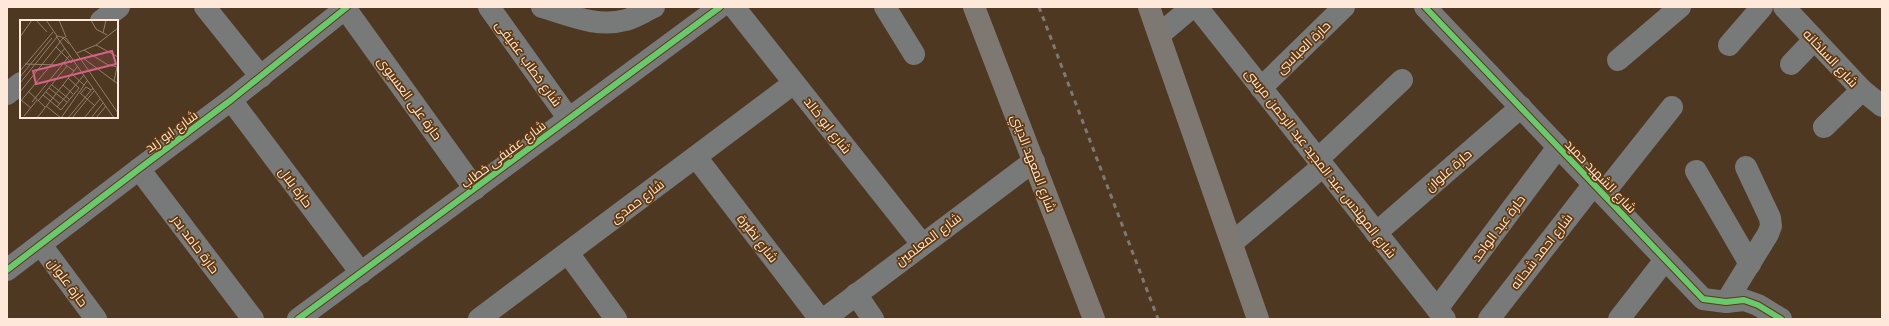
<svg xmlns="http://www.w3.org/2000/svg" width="1889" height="326" viewBox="0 0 1889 326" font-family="Spectral,Cairo,serif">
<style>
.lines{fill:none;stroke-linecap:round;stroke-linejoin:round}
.minor{stroke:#787979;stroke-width:22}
.major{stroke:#7d7871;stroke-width:22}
.rail{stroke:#7d7871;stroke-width:3;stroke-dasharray:5 5;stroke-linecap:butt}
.cycleway-casing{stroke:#62380d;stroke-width:8}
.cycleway{stroke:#67ca6e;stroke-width:6}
.labels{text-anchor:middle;stroke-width:3.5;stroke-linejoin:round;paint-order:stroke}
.street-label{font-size:13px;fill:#fde8d9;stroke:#62380d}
.inset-road{fill:none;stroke:#947e6b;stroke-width:1}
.view{fill:#d76187;fill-opacity:0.15;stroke:#d76187;stroke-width:2}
.inset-edge{fill:none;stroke:#fde8d9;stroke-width:2}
</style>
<rect width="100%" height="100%" fill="#4e3821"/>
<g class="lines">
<g class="minor">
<polyline points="205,7 261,77"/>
<polyline points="489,7 569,119"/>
<path d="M542,7C569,15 597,28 626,20C636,17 645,11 654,7"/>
<polyline points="734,7 922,244"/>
<polyline points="885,7 914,54"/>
<polyline points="1197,7 1445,319"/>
<polyline points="1425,7 1703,299 1726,302 1744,300 1758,305 1781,319"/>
<polyline points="1784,7 1862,90 1882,106"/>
<polyline points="345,8 475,189"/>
<polyline points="101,21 119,7"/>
<polyline points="1159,35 1192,7"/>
<polyline points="1729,45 1762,7"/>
<polyline points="1618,60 1680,7"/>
<polyline points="1791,64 1814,40"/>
<polyline points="1261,88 1344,7"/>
<polyline points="7,94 21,83"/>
<polyline points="231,100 361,273"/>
<polyline points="1824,127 1862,90"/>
<polyline points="696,157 820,319"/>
<polyline points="1318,159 1402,80"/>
<polyline points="139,169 253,319"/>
<polyline points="1696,171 1750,264"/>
<polyline points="1603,194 1672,107"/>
<polyline points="1376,233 1521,107"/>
<polyline points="1233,242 1323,166"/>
<polyline points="41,245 96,319"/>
<polyline points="568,253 616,319"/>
<polyline points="7,270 139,169 231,100 347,7"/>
<polyline points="856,294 873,319"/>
<polyline points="1726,302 1768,234 1771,226 1770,218 1746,167"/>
<polyline points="1437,309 1558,147"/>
<polyline points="298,319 720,7"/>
<polyline points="479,319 794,83"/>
<polyline points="824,319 1034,161"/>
<polyline points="1489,319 1594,184"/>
<polyline points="1619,319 1665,260"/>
</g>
<g class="major">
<polyline points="974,7 1094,319"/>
<polyline points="1149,7 1258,319"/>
</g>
<polyline class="rail" points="1039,7 1158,319"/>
<g class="cycleway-casing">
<g id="cycleway">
<polyline points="1425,7 1703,299 1726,302 1744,300 1758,305 1781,319"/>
<polyline points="7,270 139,169 231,100 347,7"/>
<polyline points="298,319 720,7"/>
</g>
</g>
<use href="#cycleway" class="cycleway"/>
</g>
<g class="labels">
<g class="street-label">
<text transform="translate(1303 47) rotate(-44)" y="5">حارة العباسى</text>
<text transform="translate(1831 58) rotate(47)" y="5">شارع السلخانه</text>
<text transform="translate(529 63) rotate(54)" y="5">شارع خطاب عفيفى</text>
<text transform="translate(410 98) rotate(54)" y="5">حارة على العسيوى</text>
<text transform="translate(828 125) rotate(52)" y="5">شارع ابو خالد</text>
<text transform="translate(171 131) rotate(-36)" y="5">شارع ابو زيد</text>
<text transform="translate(503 154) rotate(-37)" y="5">شارع عفيفى خطاب</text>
<text transform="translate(1034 163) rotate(69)" y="5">شارع المعهد الديني</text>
<text transform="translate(1321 163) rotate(52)" y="5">شارع المهندس عبد المجيد عبد الرحمن مرسى</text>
<text transform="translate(1448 170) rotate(-41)" y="5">حارة علوان</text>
<text transform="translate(1601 176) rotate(46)" y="5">شارع الشهيد حميد</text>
<text transform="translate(296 187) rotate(53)" y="5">حارة بلال</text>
<text transform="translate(637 201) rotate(-37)" y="5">شارع حمدى</text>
<text transform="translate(1498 228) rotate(-53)" y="5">حارة عبد الواحد</text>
<text transform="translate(758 238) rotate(52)" y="5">شارع نظيرة</text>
<text transform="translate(928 239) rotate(-37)" y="5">شارع المعلمين</text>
<text transform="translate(196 244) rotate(53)" y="5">حارة حامد بدر</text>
<text transform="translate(1541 251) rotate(-52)" y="5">شارع احمد شحاته</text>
<text transform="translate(68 282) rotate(53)" y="5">حارة علوان</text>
</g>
</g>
<g transform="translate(20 20)">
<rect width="98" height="98" fill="#4e3821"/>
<path class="inset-road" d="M16,0L27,12M26,0L37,16L46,18L98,93M39,0L46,17M71,0L76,9L87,15M83,13L86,0M36,16L94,98M0,17L12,0M40,22L43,18L49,24M76,25L98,8M36,27L52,43M64,30L88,45L98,47M57,33L76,25L98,37M63,38L98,64M43,43L54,51M5,44L38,45L44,42M0,51L33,12M52,54L64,65M0,57L32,18M48,58L59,68M94,61L97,47M0,63L37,17M32,65L49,79M43,65L53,74M29,68L47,82M8,71L25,87M0,72L40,22M26,72L40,84M60,73L74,85M61,73L66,67L71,70M23,75L41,90L59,68M1,80L11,88M18,81L47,46M0,82L45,28M12,82L50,35M26,86L41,98M37,87L64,55M4,96L17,80M17,98L57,47M41,98L67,61M48,98L73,68M52,98L74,71M64,98L80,79M71,98L83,83M76,98L86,86"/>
<path class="view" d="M92,31L96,44L16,64L13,51Z"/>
<rect width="98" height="98" class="inset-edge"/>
</g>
<rect width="1889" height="326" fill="none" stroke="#fde8d9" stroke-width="16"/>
</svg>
